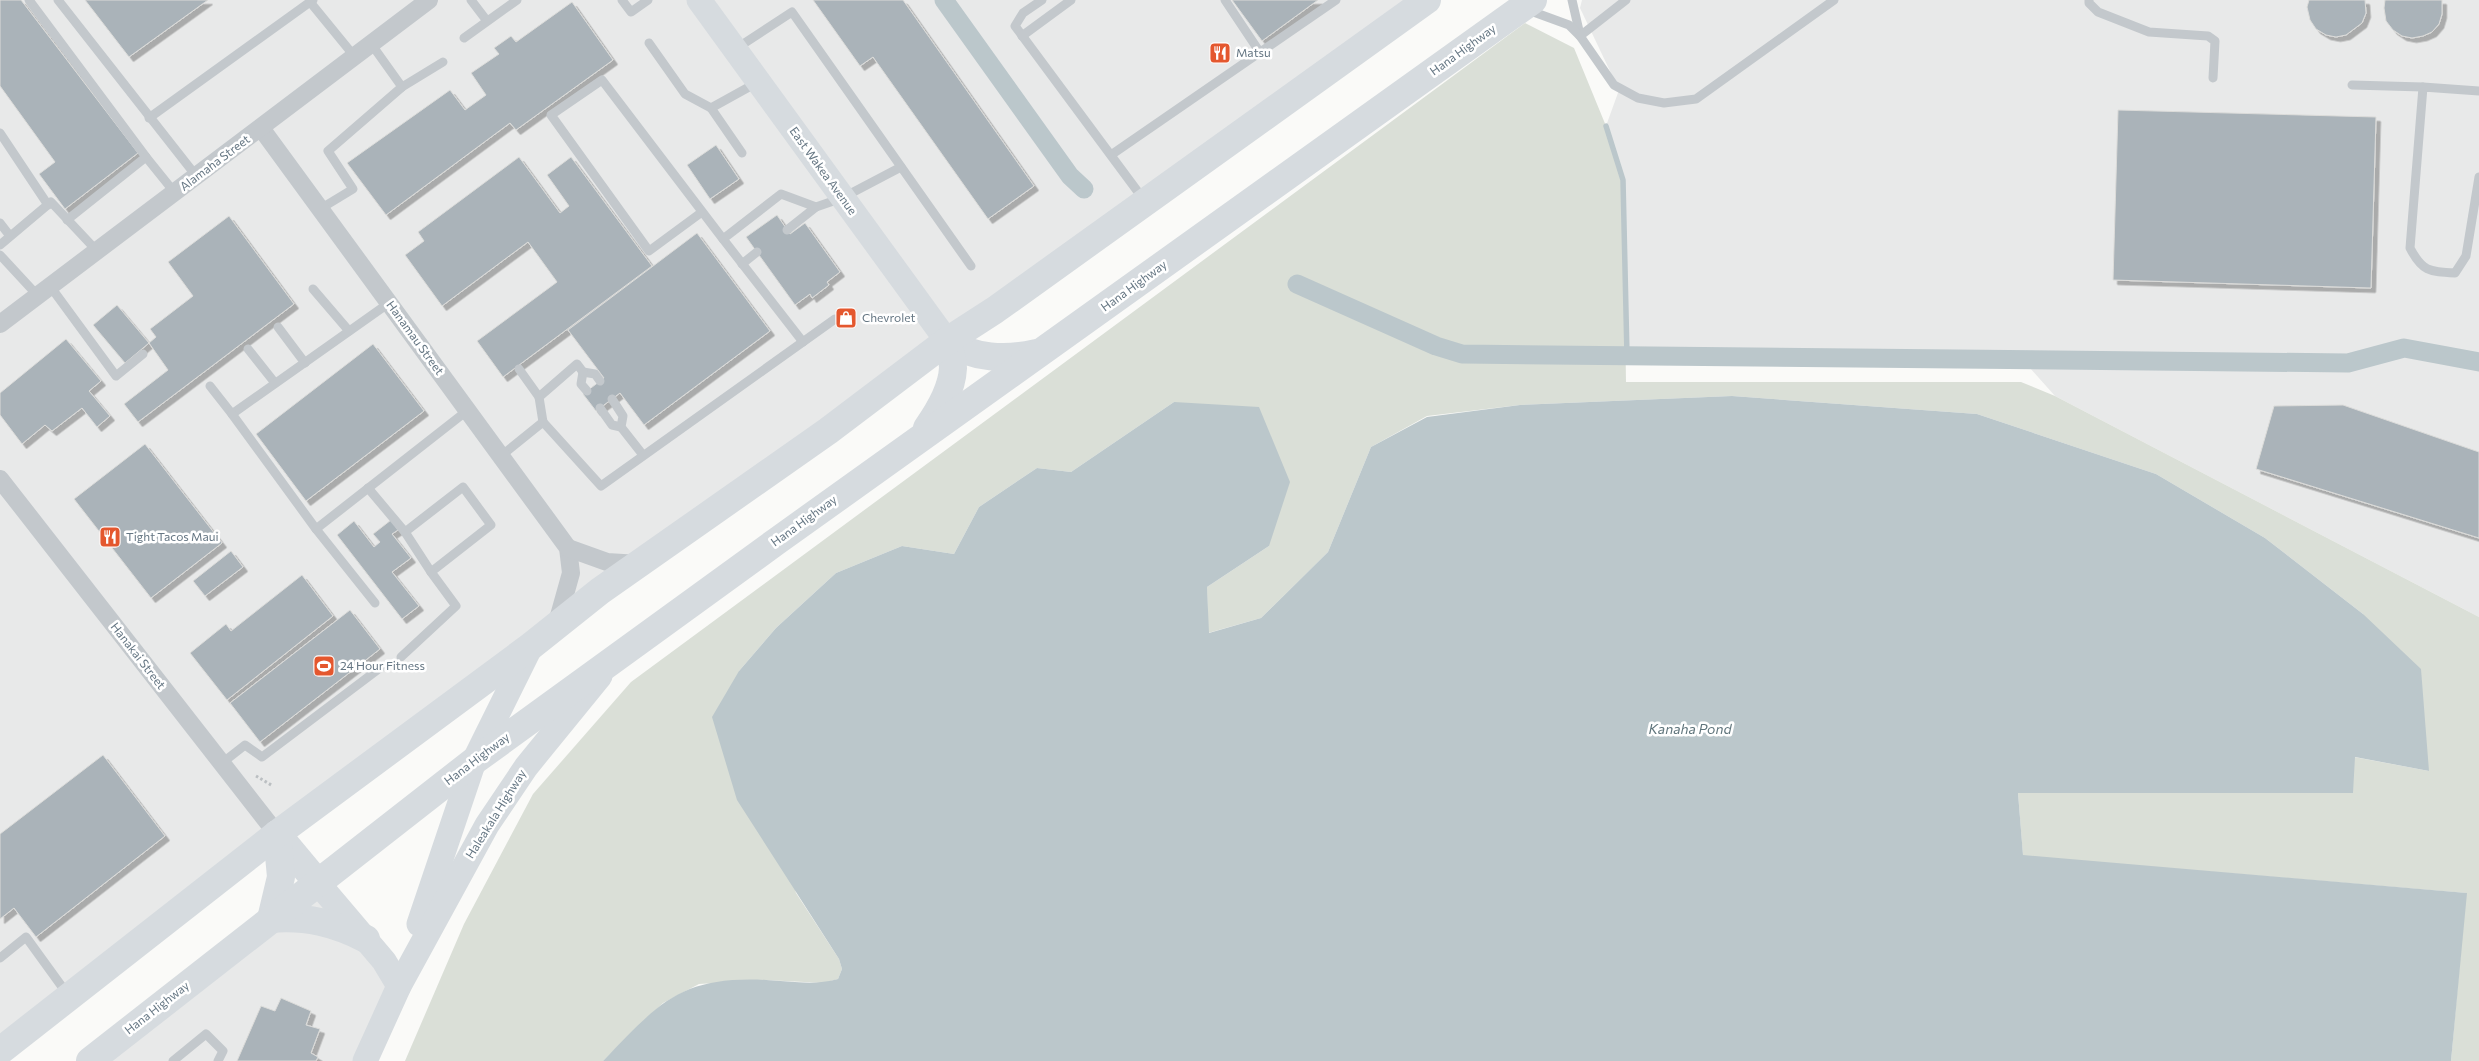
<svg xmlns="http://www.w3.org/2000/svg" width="2479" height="1061" viewBox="0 0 2479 1061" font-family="Commissioner,sans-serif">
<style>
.built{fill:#e8e9e9}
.green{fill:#dadfd7}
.water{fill:#bbc7cb}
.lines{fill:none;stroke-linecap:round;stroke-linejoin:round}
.stream{stroke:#bbc7cb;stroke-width:5.5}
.canal{stroke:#bbc7cb;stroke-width:19}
.building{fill:#aab3b9;stroke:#dcdcda;filter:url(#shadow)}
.path{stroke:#bbbfc2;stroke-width:3;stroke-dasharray:2.5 2.5;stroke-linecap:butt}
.lane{stroke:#c3c8cc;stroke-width:9}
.street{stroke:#c3c8cc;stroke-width:18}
.secondary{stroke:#d6dbdf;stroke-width:25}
.primary{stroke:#d6dbdf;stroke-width:28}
.labels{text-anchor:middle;stroke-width:5;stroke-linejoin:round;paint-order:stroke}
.street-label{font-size:12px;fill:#657683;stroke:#fff}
.poi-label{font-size:12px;fill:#657683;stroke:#fff;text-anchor:start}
.water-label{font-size:14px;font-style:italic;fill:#60757c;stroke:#fff}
</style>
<defs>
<filter id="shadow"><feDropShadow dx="4.5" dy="4.5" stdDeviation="0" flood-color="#0004"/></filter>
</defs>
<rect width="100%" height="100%" fill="#fafaf8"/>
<g class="built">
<polygon points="0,0 1434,0 995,310 0,1051"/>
<polygon points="1582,0 2479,0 2479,617 2055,396 2023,360 1627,356 1623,180 1606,126 1619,90 1580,8"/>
<polygon points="317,882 390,971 365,1061 90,1061"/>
</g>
<polygon class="green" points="1525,23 1574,48 1606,126 1623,180 1626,382 2021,382 2055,396 2479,617 2479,1061 2451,1061 2466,893 2023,856 2018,793 2352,793 2354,757 2429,771 2363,614 2265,538 2156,474 1977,414 1732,396 1520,405 1427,416 1371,447 1328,552 1261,618 1208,633 1207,587 1269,546 1174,402 1071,472 1037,468 979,507 954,554 902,546 836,573 776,628 739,671 796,893 839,959 842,969 838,979 824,983 765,980 699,984 663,1003 603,1061 405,1061 464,924 533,794 631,682"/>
<path class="water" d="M1732,396L1977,414L2156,474L2265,538L2363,614L2421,669L2429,771L2355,757L2353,793H2018L2023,855L2467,893L2451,1061H603C659,1003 680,976 766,980C790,981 814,986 838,979L842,969L839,959L737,800L712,717L739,671L776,628L836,573L902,546L954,554L979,507L1037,468L1071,472L1174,402L1259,407L1290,482L1269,546L1207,587L1209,633L1261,618L1328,552L1371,447L1427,417L1520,405Z"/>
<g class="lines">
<polyline class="stream" points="1606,126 1623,180 1627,356"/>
<g class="canal">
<polyline points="944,0 1070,176 1084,189"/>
<polyline points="1297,284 1436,346 1462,354 2348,363 2404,348 2479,362"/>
</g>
</g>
<g class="building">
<polygon points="0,0 21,0 138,153 65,209 39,174 55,162 0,86"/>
<polygon points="85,0 208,0 129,57"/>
<polygon points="813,0 903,0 1034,186 988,219 873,57 860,66"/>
<polygon points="1232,0 1318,0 1262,41"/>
<polygon points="2309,0 2365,0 2366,13 2362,23 2346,35 2336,37 2326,35 2316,29 2310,20 2307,7"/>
<polygon points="2385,0 2442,0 2442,14 2439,24 2432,32 2423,36 2412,38 2402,36 2393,30 2386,21 2384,8"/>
<polygon points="572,2 613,60 516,130 510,123 386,215 347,163 450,90 465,110 486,95 471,73 499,54 494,48 511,36 516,42"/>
<polygon points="2118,110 2376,117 2371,288 2113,280"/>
<polygon points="716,145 739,179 710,199 687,165"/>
<polygon points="519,157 560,213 569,206 547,175 571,157 652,266 503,377 477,341 557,282 528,242 442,306 405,255 424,241 418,232"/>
<polygon points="777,215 790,234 805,223 840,272 827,282 829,285 812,298 810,294 795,305 746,237"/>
<polygon points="229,216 294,304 138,422 124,404 168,370 149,343 156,337 150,329 193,296 168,262"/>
<polygon points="697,233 770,331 644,425 620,393 596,411 583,394 604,378 568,330"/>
<polygon points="117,305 149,343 125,363 93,325"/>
<polygon points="66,339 101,381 89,391 110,416 97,427 82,408 52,431 45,425 22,444 0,415 0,393"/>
<polygon points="373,344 424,411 306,501 256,434"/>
<polygon points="2343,405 2479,452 2479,538 2256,469 2274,406"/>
<polygon points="145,444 222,543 151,598 74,499"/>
<polygon points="391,520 398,530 392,534 411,558 392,572 419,606 402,619 337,535 354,521 374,547 380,542 373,534"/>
<polygon points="231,551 243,567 205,596 193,581"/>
<polygon points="302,575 333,616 227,700 190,653 226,624 231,631"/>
<polygon points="350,610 380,649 260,742 230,703"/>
<polygon points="103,755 165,836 36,937 14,908 0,919 0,834"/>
<polygon points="281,998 311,1011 306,1025 320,1029 311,1053 318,1057 316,1061 237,1061 261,1006 275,1011"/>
</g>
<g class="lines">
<polyline class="path" points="256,776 273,786"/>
<g class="lane">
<polyline points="29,0 146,157"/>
<polyline points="58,0 197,177"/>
<polyline points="313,0 310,2 355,57"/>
<polyline points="471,0 487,21"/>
<polyline points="622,0 631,12 648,0"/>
<polyline points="1042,0 1023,13 1015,26 1144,200"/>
<polyline points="1225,0 1259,51"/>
<polyline points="1572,0 1580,35"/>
<polyline points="2089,0 2089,3 2098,12 2149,32 2208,36 2215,41 2213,78"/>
<polyline points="1528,10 1569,25 1580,36 1614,85 1638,98 1664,103 1696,99 1834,0"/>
<polyline points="1022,36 1071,0"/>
<polyline points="1580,36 1626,0"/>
<polyline points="464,38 517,0"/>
<polyline points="649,43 685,94 711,108"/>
<polyline points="372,45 402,87"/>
<polyline points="737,48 792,12 971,266"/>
<polyline points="2352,85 2423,87"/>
<path d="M2479,91L2423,87L2410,248C2422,271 2429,272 2455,273L2466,256L2479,177"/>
<polyline points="149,118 310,2"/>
<polyline points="0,133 48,205"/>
<polyline points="742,153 711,108 758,82"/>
<polyline points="1111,155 1336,0"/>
<polyline points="320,209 353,189 328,151 402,87 443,62"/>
<polyline points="702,212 649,251 551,115 602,80 723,239"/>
<polyline points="67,220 146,157 175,193"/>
<polyline points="0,223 10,236"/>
<polyline points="787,230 816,207"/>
<polyline points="0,245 51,202 97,251"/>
<polyline points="0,255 38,296"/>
<polyline points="742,264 757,252"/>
<polyline points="50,286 116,376 143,354"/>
<polyline points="313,289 349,331"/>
<polyline points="278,327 305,363"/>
<polyline points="803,342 723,239 781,194 816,207 842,198 901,167"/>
<polyline points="248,349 275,383"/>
<polyline points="519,369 539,397"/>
<polyline points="210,386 232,414 389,303"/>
<polyline points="587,391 581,384 583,372 595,374 600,381"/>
<polyline points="612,399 623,416 621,427 643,455"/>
<polyline points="600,408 612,425 621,427"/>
<polyline points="232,414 316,529 468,410"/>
<polyline points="543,422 539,397 577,364 583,372"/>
<polyline points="501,456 543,422 601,486 835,319"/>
<polyline points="368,488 405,532 463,487 491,525 431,572 456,606 401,657"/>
<polyline points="316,529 375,603"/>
<polyline points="405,532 431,572"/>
<polyline points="222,763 245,745 262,757 380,668"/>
<polyline points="0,958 26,937 68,995"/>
<polyline points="173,1061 206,1034 223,1051 218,1061"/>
</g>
<g class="street">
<polyline points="261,128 568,548 571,573 557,623"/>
<polyline points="0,324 429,0"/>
<polyline points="0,479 277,834"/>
<polyline points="568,548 607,562 639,564"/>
</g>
<g class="secondary">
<polyline points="699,0 947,341"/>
<polyline points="317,882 384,961 399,986"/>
<polyline points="419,924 474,761 531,646"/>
<polyline points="365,1061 399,986 487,825 526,767 600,676"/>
</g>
<g class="primary">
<path d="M947,341C973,359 1007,360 1036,353"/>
<path d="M927,428C939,411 952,390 953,368C953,359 949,349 947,341"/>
<polyline points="277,834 317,882"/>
<path d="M271,919C306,916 335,923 366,939"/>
<polyline points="271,919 281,877 277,834"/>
<polyline points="0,1051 277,834 531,646 600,591 828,431 947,341 995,310 1427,0"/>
<polyline points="90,1061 474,761 777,541 1533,0"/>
</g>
</g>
<defs>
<g id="restaurant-square" transform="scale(1.125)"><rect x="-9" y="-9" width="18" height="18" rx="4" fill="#e4572e" stroke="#fff"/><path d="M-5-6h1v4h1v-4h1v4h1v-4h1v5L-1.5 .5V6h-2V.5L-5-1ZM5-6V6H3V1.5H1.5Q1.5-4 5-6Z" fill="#fff"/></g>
<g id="shop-square" transform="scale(1.125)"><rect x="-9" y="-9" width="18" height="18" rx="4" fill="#e4572e" stroke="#fff"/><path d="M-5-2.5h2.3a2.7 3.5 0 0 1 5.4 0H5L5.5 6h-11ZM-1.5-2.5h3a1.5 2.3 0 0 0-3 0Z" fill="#fff"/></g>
<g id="stadium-square" transform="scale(1.125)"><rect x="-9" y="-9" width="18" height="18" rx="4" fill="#e4572e" stroke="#fff"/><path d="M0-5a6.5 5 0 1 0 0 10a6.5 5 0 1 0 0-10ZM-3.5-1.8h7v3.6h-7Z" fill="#fff"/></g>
</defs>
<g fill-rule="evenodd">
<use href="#restaurant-square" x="1220" y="53"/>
<use href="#shop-square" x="846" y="318"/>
<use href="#restaurant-square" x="110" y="537"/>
<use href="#stadium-square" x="324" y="666"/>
</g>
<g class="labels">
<g class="street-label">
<text transform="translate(1463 50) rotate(-36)" y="4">Hana Highway</text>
<text transform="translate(215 163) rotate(-37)" y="4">Alamaha Street</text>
<text transform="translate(823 171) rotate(54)" y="4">East Wakea Avenue</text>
<text transform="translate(1134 286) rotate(-36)" y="4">Hana Highway</text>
<text transform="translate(415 338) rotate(54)" y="4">Hanamau Street</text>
<text transform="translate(804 521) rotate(-36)" y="4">Hana Highway</text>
<text transform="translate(138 656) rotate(52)" y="4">Hanakai Street</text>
<text transform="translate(477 759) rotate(-37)" y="4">Hana Highway</text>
<text transform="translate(496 814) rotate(-58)" y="4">Haleakala Highway</text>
<text transform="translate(157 1008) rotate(-38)" y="4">Hana Highway</text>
</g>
<g class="poi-label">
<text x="1236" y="57">Matsu</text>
<text x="862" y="322">Chevrolet</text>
<text x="126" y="541">Tight Tacos Maui</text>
<text x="340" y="670">24 Hour Fitness</text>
</g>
<g class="water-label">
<text x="1690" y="734">Kanaha Pond</text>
</g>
</g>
</svg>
